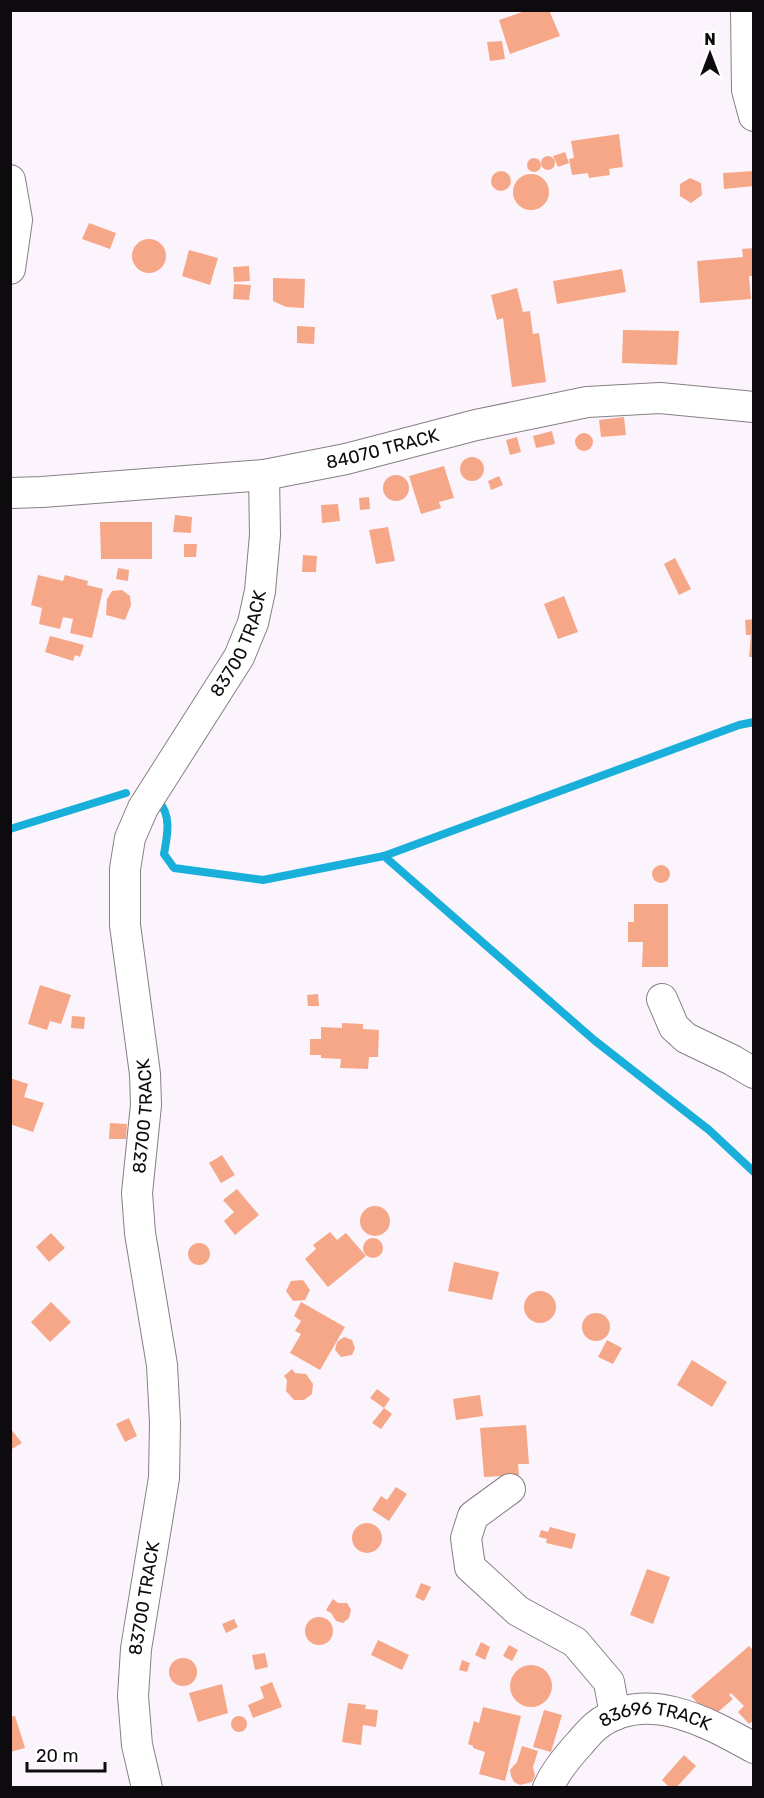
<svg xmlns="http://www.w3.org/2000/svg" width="764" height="1798" viewBox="0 0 764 1798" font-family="Rubik,sans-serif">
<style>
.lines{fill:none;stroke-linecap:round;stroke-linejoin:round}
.stream{stroke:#18b0da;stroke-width:8}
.building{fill:#f6a788}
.street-casing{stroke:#867f86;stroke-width:32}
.street{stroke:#fff;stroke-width:30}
.labels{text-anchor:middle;stroke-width:4.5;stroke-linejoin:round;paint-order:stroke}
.street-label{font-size:18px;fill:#0d0b0d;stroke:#fff}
</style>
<rect width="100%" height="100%" fill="#fbf4fc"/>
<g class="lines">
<g class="stream">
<path d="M159,802C172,816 167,837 164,854L174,868L263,880L384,856L739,725L754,722"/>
<polyline points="10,829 126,793"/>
<polyline points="384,856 594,1040 709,1130 754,1172"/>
</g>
</g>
<g class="building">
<polygon points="528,10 549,10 560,36 510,54 499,20"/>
<polygon points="502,41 505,59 490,61 487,42"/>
<polygon points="619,134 623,167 609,169 610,175 589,178 588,173 572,175 569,159 574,158 571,141"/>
<polygon points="565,152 569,163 558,167 553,156"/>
<circle cx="548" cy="163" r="7"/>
<circle cx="534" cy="165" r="7"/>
<polygon points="754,171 754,186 724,189 723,173"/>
<circle cx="501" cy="181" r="10"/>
<circle cx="531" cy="192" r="18"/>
<polygon points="690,178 701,183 702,195 691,203 680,196 680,184"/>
<polygon points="89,223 116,233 110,249 82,239"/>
<circle cx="149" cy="256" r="17"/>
<polygon points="754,248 754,276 749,276 751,299 700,303 697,261 743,257 742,249"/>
<polygon points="189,250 218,258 210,285 182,276"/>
<polygon points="249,266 250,281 234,282 233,267"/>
<polygon points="622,269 626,292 557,304 553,281"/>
<polygon points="273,278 305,279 304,308 286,307 273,301"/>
<polygon points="234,284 251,285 249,300 233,299"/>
<polygon points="517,288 523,312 530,311 533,334 539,333 546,382 512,387 503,318 497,320 491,295"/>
<polygon points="297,326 315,327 314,344 297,343"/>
<polygon points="623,330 679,331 677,365 622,363"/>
<polygon points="624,417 626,435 601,437 599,420"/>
<polygon points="552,431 555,444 536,448 533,436"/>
<circle cx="584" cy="442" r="9"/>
<polygon points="517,437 521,452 510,455 506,440"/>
<circle cx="472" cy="469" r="12"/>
<polygon points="444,466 454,498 439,502 441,508 421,514 409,476"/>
<circle cx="396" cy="488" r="13"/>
<polygon points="499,476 503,485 491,490 488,481"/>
<polygon points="369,497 370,509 360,510 359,498"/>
<polygon points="338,504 340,521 322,523 321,505"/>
<polygon points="175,515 192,517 191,533 173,532"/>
<polygon points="100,522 152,522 152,559 101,559"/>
<polygon points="388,527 395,561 376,564 369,530"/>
<polygon points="184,544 197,544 196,557 184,557"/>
<polygon points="303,555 317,556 316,572 302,572"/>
<polygon points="675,558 691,589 679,595 664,564"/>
<polygon points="118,568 129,570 128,581 116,579"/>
<polygon points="38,575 63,581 65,575 88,581 87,585 103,589 92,638 70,633 73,619 63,617 60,629 39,624 42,608 31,605"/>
<polygon points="122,590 130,596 131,605 125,620 106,615 107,599 112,591"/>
<polygon points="564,596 578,632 558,639 544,604"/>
<polygon points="754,619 754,657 749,657 751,635 746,635 745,620"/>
<polygon points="50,636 84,645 80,657 75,655 73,661 45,652"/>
<circle cx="661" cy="874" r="9"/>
<polygon points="634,904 668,904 668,967 642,967 643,942 628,942 628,922 634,922"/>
<polygon points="40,985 71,995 61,1024 50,1021 47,1030 28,1024"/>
<polygon points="318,994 319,1006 308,1006 307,995"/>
<polygon points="72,1016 85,1017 84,1029 71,1028"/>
<polygon points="342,1023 363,1024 363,1029 379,1030 378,1057 369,1057 368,1069 340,1068 341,1059 321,1058 321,1055 310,1055 310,1039 321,1039 321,1027 342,1028"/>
<polygon points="10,1078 28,1084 24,1097 44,1103 33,1132 10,1124"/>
<polygon points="110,1123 127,1124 126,1139 109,1139"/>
<polygon points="222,1155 235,1175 221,1183 209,1163"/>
<polygon points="237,1189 259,1215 235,1235 224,1221 234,1212 223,1200"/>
<circle cx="375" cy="1221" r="15"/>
<polygon points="330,1232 337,1240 346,1233 366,1256 328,1287 305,1259 316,1249 313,1245"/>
<polygon points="51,1233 65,1248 49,1262 36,1247"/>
<circle cx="373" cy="1248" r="10"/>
<circle cx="199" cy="1254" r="11"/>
<polygon points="454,1262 499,1272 492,1300 448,1291"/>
<polygon points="303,1280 310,1290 305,1300 293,1301 286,1291 291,1281"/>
<circle cx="540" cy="1307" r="16"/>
<polygon points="51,1302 71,1322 50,1342 31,1322"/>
<polygon points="301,1302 345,1327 320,1370 290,1353 301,1334 295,1331 301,1321 294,1316"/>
<circle cx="596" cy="1327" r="14"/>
<polygon points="344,1337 352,1340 355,1348 352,1355 341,1357 335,1350 337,1342"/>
<polygon points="607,1340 622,1348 613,1364 598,1357"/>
<polygon points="692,1360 727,1382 712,1407 677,1385"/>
<polygon points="292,1369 295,1373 306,1374 313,1384 312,1394 304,1400 294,1400 286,1391 287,1380 284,1376"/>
<polygon points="377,1389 390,1399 384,1408 370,1398"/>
<polygon points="480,1395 483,1416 456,1420 453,1399"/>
<polygon points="384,1408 392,1414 381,1429 372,1423"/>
<polygon points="129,1418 137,1436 125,1442 116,1424"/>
<polygon points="526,1425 529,1464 518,1464 519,1475 484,1477 480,1428"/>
<polygon points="10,1428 22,1443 10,1450"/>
<polygon points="396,1487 407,1494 389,1521 372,1510 381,1496 387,1500"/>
<circle cx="367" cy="1538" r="15"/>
<polygon points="550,1527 576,1534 572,1549 546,1543 547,1539 539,1537 541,1530 548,1532"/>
<polygon points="647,1569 670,1577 653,1624 630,1615"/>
<polygon points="421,1583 431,1587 424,1601 415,1597"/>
<polygon points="333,1599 338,1603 347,1603 351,1610 349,1618 343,1623 336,1621 331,1613 326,1610"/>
<circle cx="319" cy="1631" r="14"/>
<polygon points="234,1619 238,1627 226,1633 222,1624"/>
<polygon points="378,1640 409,1655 402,1670 371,1655"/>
<polygon points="481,1642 490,1647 485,1660 475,1655"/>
<polygon points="509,1645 518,1650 512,1661 503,1656"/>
<polygon points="749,1646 754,1651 754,1720 749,1724 738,1712 744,1706 731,1693 729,1695 733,1699 711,1718 691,1696"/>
<polygon points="265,1653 268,1667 255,1670 252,1655"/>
<circle cx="183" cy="1672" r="14"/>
<polygon points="462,1660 470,1663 467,1672 459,1670"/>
<circle cx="531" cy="1686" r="21"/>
<polygon points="272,1682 282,1707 253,1718 248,1705 264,1698 260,1687"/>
<polygon points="222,1684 228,1713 198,1722 189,1693"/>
<polygon points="348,1703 366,1705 365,1709 378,1710 376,1727 363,1725 361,1745 342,1742"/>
<polygon points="483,1707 521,1716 505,1781 479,1774 485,1752 473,1748 473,1746 468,1744 474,1721 479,1723"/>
<polygon points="544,1710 562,1715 551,1752 533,1747"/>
<polygon points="15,1716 25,1748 10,1752 10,1717"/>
<circle cx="239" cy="1724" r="8"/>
<polygon points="522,1746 538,1751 533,1767 535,1776 532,1782 520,1785 514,1782 511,1776 510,1770 517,1762"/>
<polygon points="684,1755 696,1766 676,1788 670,1788 662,1780"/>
</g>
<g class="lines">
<g class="street-casing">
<g id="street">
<polyline points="746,10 747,90 754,116"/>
<polyline points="10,180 17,220 10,269"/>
<path id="s1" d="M10,493L42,492L264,475L346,459L476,425L587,402L660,398L754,407"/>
<polyline points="662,999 674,1027 686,1038 732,1060 754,1073"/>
<polyline points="510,1489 473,1516 466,1538 470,1567 518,1611 575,1642 609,1682 615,1715"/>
<path id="s2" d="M147,1788L137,1745L133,1696L136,1649L164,1478L165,1423L162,1365L140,1233L137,1193L146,1105L145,1074L125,925V869L130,838L143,808L239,657L253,623L260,591L265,535L264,475"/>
<path id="s3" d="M548,1788C555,1772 568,1756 580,1743C585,1737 590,1731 596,1726C645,1687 707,1722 754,1748"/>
</g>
</g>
<use href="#street" class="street"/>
</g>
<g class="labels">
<g class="street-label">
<text dy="6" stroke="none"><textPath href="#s1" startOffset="376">84070 TRACK</textPath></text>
<text dy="6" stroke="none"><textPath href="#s2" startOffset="1182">83700 TRACK</textPath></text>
<text dy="6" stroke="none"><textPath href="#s2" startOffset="678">83700 TRACK</textPath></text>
<text dy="6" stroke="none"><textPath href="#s2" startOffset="192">83700 TRACK</textPath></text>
<text dy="6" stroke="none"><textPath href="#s3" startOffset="142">83696 TRACK</textPath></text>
</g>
</g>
<rect width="764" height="1798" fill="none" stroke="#0d0b0d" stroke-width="24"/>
<g transform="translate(710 54)" stroke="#ffffff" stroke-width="4.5" paint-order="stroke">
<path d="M0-4.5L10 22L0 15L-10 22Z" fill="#0d0b0d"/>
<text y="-9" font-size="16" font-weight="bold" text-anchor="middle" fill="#0d0b0d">N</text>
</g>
<path d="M27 1762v9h78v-9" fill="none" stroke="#0d0b0d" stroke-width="3"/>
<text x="36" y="1762" font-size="18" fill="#0d0b0d" stroke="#ffffff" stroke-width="4.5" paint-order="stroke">20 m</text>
</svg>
